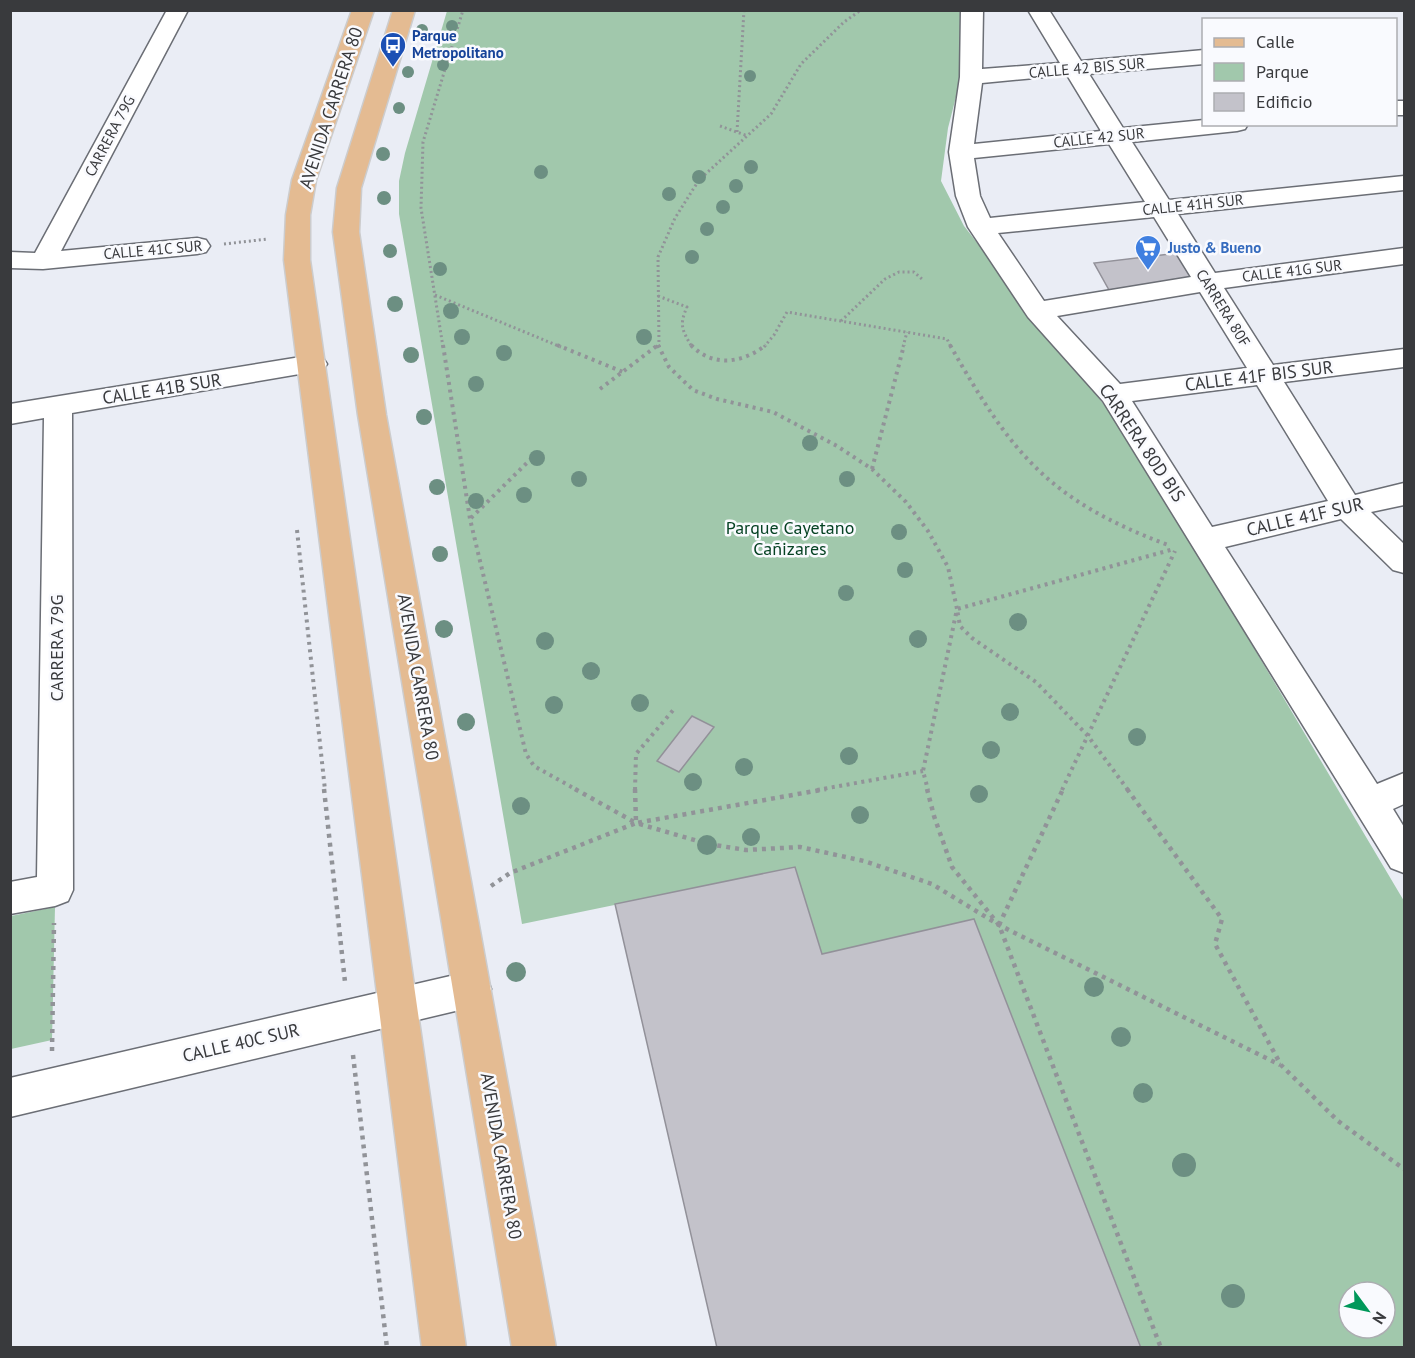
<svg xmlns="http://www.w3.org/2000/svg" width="1415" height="1358" viewBox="0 0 1415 1358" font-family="'PT Sans',sans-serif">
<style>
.green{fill:#a1c8ac;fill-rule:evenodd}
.building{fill:#c3c2ca;stroke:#929199;stroke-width:1.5}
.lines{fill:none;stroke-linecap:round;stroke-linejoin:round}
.minor-casing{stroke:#6b6e75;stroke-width:3}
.tertiary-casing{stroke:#6b6e75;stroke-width:3}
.primary-casing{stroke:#cccccd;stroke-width:3}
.path-far2{stroke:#919398;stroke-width:3;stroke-dasharray:2 3;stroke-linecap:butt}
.path-far1{stroke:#919398;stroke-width:4;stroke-dasharray:3 4.5;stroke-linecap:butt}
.path{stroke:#919398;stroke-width:4.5;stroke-dasharray:4 5;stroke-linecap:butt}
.minor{fill:#fff;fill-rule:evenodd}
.tertiary{fill:#fff;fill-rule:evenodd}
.primary{fill:#e4bb92;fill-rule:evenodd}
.tree{fill:#6c8f82}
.labels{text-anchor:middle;stroke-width:5;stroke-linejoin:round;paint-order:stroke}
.far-transit-label{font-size:15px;font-weight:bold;fill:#164399;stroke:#f9fafe;text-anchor:start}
.far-street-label{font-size:15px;fill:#393a3d;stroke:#f9fafe}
.far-shop-label{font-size:15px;font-weight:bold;fill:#366cbe;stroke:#f9fafe;text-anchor:start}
.street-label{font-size:18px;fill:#393a3d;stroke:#f9fafe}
.park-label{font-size:18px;fill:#054223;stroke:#f9fafe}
</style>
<rect width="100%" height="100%" fill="#eaedf5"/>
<g class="green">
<path d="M447,11H971L967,54L948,128L941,181L964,226L1127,434L1404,901V1347H1141L974,919L822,954L795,868L522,924L399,214V181L405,153ZM1349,1292H1385V1328H1349Z"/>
<polygon points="55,907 52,1040 11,1049 11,916"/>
</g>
<g class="building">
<polygon points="1187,252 1203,279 1109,290 1094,263"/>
<polygon points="692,716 714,727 679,772 657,761"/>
<polygon points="795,867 822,954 974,919 1141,1348 717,1348 615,904"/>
</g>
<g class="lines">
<g class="minor-casing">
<g id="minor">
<polygon points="167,10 188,10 61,251 197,238 206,240 210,246 206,252 197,254 43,269 10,268 10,252 35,253"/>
<path d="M961,10H983L982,69L1060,63L1028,10H1049L1081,61L1204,50V64L1089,74L1123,128L1204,120V124H1248L1245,129L1237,131L1132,142L1169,200L1404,176V190L1178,214L1215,273L1404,248V264L1224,288L1273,365L1404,349V367L1284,382L1355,495L1404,483V505L1371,512L1404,544V573L1393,570L1341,519L1225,547L1377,784L1404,773V804L1393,809L1404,827V873L1391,868L1103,401L1028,317L968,227L956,196L949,152L960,77ZM1067,75L1101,131L974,144L982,83ZM1109,144L1145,202L990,218L980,196L974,158ZM1154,217L1191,277L1044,301L998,233ZM1200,292L1247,368L1120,384L1057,316ZM1257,385L1328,501L1212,527L1132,401Z"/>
<rect x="1396" y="101" width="8" height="14"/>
<polygon points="313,355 323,358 327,364 323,370 72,413 73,890 68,901 55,906 10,914 10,882 37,877 44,418 10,424 10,404"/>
</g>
</g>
<g class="tertiary-casing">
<polygon id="tertiary" points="472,971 486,976 491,989 486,1002 472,1007 10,1117 10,1078"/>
</g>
<g class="primary-casing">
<g id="primary">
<polygon points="352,10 374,10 316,180 310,215 310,260 466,1348 422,1348 284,260 286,215 292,180"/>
<polygon points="393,10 415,10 361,188 359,232 386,415 556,1348 512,1348 358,415 333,232 337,188"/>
</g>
</g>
<g class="path-far2">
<polyline points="720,126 748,136"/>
<polyline points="737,132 744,10"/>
<polyline points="224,244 268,239"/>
<polyline points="435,295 561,347"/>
<path d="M658,296L687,307C679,325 682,330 692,347"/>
<polyline points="841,321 885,279 899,272 914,272 923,280"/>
<polyline points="443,347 421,208 423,142 463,10"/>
<polyline points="656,347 658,345"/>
<polyline points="659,347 658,257 675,218 699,180 771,114 801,64 844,22 861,10"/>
<polyline points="764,347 774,335 787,312 947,339 951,347"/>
<polyline points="903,347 907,332"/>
</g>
<g class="path-far1">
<polyline points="443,345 470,519 526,754 534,766 577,790"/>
<polyline points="557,345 623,372"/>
<polyline points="658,345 669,367 693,390 717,399 773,412 837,446 872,469 906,502 928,531 948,567 957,609 923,771 928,790"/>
<path d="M691,345C713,368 743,363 766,345"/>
<path d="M950,345C1012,454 1048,500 1168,545"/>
<polyline points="600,389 658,345"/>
<polyline points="872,469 904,345"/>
<polyline points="471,518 540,450"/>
<polyline points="297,530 325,790"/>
<polyline points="635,790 636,754 675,708"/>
<polyline points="817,790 923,771"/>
<polyline points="1062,790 1175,551"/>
<polyline points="1128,790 1088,736 1036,682 972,638 960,626 957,609 1174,549"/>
</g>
<g class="path">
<polyline points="324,789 345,982"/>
<polyline points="575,789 636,823 826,789"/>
<polyline points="635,789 636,822"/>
<polyline points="927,789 934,816 952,867 999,925 1161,1348"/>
<polyline points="1127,789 1222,919 1215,944 1281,1065 1338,1121 1404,1169"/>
<polyline points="491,886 510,873 636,823 708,844 746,850 800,847 864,861 932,884 999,925 1280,1065"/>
<polyline points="999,925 1063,789"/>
<polyline points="52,1051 54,923"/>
<polyline points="353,1055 387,1348"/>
</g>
<use href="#minor" class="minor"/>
<use href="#tertiary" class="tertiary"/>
<use href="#primary" class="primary"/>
</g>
<g class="tree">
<circle cx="452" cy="26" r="6"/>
<circle cx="422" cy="30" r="6"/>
<circle cx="443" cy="65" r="6"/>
<circle cx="408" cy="72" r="6"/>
<circle cx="750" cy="76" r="6"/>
<circle cx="399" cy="108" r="6"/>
<circle cx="383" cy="154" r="7"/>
<circle cx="751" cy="167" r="7"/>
<circle cx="541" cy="172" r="7"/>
<circle cx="699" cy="177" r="7"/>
<circle cx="736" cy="186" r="7"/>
<circle cx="669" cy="194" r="7"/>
<circle cx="384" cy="198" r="7"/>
<circle cx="723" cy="207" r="7"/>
<circle cx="707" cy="229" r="7"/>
<circle cx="390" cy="251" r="7"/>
<circle cx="692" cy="257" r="7"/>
<circle cx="440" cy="269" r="7"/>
<circle cx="395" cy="304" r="8"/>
<circle cx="451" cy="311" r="8"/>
<circle cx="462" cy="337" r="8"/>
<circle cx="644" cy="337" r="8"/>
<circle cx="504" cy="353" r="8"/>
<circle cx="411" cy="355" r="8"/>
<circle cx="476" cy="384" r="8"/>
<circle cx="424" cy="417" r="8"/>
<circle cx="810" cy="443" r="8"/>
<circle cx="537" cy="458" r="8"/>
<circle cx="579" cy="479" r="8"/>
<circle cx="847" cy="479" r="8"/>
<circle cx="437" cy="487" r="8"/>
<circle cx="524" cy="495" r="8"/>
<circle cx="476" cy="501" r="8"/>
<circle cx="899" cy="532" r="8"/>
<circle cx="440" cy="554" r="8"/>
<circle cx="905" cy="570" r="8"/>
<circle cx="846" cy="593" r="8"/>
<circle cx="1018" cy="622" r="9"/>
<circle cx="444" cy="629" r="9"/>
<circle cx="918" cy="639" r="9"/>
<circle cx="545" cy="641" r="9"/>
<circle cx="591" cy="671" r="9"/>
<circle cx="640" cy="703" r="9"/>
<circle cx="554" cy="705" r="9"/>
<circle cx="1010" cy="712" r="9"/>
<circle cx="466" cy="722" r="9"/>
<circle cx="1137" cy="737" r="9"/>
<circle cx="991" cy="750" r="9"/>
<circle cx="849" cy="756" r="9"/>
<circle cx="744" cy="767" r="9"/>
<circle cx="693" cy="782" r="9"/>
<circle cx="979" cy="794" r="9"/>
<circle cx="521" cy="806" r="9"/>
<circle cx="860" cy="815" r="9"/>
<circle cx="751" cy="837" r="9"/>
<circle cx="707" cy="845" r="10"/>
<circle cx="516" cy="972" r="10"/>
<circle cx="1094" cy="987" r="10"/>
<circle cx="1121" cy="1037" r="10"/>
<circle cx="1143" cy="1093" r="10"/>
<circle cx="1184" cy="1165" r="12"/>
<circle cx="1233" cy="1296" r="12"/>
</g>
<defs>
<g id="bus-pin" transform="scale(1.35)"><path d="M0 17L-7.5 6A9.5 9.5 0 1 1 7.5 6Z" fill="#1a4fb4" stroke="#f9fafe"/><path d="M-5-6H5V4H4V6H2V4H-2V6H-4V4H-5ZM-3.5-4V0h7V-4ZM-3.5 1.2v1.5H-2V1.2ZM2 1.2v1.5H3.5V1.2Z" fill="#fff"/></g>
<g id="supermarket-pin" transform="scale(1.35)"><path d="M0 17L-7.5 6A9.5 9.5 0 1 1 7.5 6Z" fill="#3f7fe0" stroke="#f9fafe"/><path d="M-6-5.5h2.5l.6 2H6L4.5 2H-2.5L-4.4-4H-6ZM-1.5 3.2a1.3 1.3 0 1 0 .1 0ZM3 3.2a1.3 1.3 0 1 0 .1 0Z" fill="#fff"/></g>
</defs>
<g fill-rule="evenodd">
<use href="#bus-pin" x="393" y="45"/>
<use href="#supermarket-pin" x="1148" y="248"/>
</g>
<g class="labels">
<g class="far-transit-label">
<text x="412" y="41">Parque<tspan x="412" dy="17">Metropolitano</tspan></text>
</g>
<g class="far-street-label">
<text transform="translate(1087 68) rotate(-5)" y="5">CALLE 42 BIS SUR</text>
<text transform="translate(110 136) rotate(-62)" y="5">CARRERA 79G</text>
<text transform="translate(1099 138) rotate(-6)" y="5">CALLE 42 SUR</text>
<text transform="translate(1193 205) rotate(-6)" y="5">CALLE 41H SUR</text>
<text transform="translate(153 250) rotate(-5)" y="5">CALLE 41C SUR</text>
<text transform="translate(1292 271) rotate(-7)" y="5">CALLE 41G SUR</text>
<text transform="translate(1223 308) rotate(58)" y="5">CARRERA 80F</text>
</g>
<g class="far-shop-label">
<text x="1168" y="253">Justo &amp; Bueno</text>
</g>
<g class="street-label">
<text transform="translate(331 108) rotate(-72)" y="6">AVENIDA CARRERA 80</text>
<text transform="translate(1259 376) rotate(-7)" y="6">CALLE 41F BIS SUR</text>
<text transform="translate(162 389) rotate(-9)" y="6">CALLE 41B SUR</text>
<text transform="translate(1142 443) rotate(56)" y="6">CARRERA 80D BIS</text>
<text transform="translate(1305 517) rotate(-13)" y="6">CALLE 41F SUR</text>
<text transform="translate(57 648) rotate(-90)" y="6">CARRERA 79G</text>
<text transform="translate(418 677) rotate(80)" y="6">AVENIDA CARRERA 80</text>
<text transform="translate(241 1043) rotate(-13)" y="6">CALLE 40C SUR</text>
<text transform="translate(501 1156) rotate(80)" y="6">AVENIDA CARRERA 80</text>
</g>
<g class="park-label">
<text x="790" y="534">Parque Cayetano<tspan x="790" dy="21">Cañizares</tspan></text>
</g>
</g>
<rect width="1415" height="1358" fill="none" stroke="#393a3d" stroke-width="24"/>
<rect x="1202" y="18" width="195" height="108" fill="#f9fafe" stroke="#acadb1" stroke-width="1.5"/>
<rect x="1214" y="38" width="30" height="9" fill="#e4bb92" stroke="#acadb1" stroke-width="1.5"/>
<text x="1256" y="48" font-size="18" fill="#393a3d">Calle</text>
<rect x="1214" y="63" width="30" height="18" fill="#a1c8ac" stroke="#acadb1" stroke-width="1.5"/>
<text x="1256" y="78" font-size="18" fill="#393a3d">Parque</text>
<rect x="1214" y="93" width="30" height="18" fill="#c3c2ca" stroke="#acadb1" stroke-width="1.5"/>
<text x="1256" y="108" font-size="18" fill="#393a3d">Edificio</text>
<g transform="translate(1367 1310) rotate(123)"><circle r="28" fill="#f9fafe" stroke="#acadb1" stroke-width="1.5"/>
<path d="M0-4.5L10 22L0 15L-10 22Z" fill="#00985a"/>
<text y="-9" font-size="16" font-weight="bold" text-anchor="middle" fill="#393a3d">N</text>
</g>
</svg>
